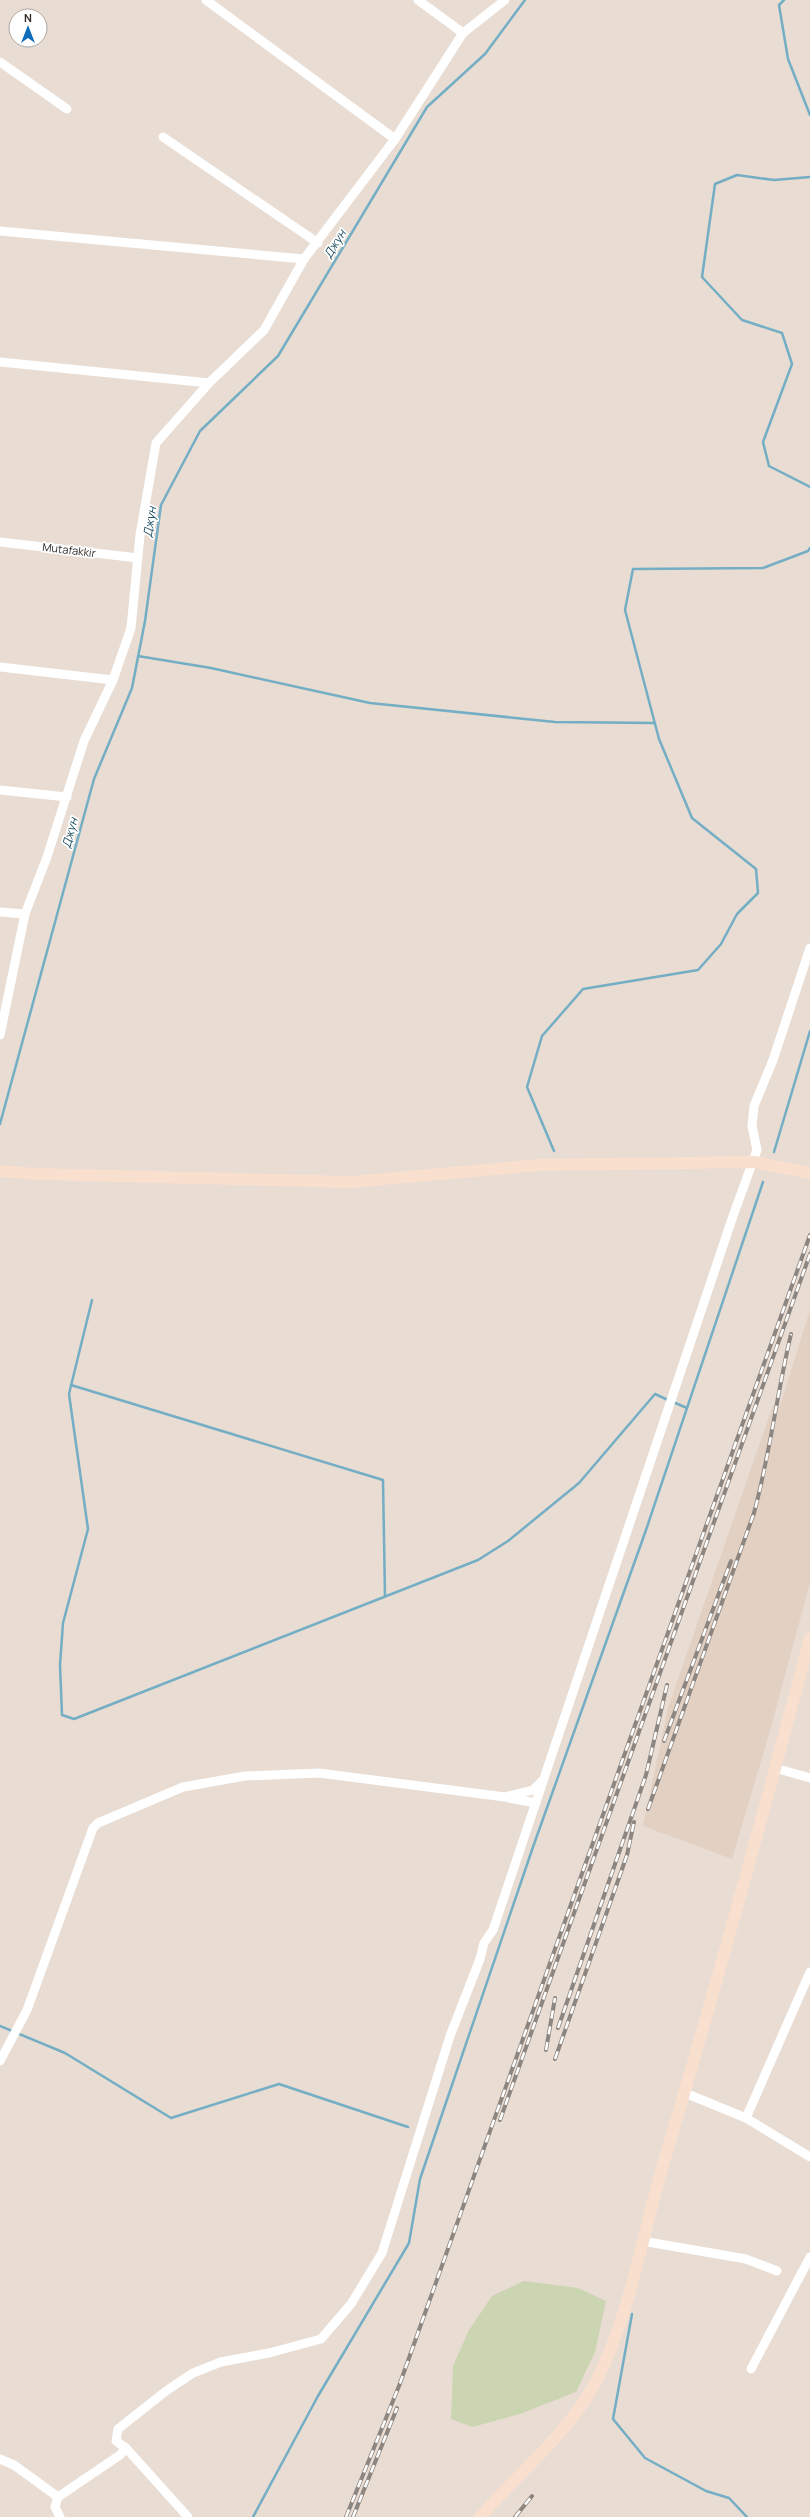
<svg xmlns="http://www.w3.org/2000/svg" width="810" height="2517" viewBox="0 0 810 2517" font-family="Manrope,sans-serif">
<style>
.built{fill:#e2d0c3}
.green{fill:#ccd5b2}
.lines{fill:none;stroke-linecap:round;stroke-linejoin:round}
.stream{stroke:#74aec4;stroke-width:2.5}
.minor{stroke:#fff;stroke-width:9}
.major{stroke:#f9dfce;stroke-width:12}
.rail-casing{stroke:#8d857f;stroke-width:4}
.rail{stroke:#fff;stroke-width:2.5;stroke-dasharray:8;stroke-linecap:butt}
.labels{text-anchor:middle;stroke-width:3.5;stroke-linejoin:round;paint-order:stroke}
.street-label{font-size:11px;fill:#2c2825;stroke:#fff}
.water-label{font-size:12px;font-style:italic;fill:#1e4e60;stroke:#fff}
</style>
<rect width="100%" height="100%" fill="#e8dcd3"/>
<polygon class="built" points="810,1310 810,1583 769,1734 732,1859 643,1826 668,1708 773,1405 780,1406"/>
<polygon class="green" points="524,2281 578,2288 606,2301 595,2352 576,2392 520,2414 472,2427 451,2419 453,2366 469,2330 492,2296"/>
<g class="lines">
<g class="stream">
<polyline points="784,0 779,5 788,59 810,115"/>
<polyline points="810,177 774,180 737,175 715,184 702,277 742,320 782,333 792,364 763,442 769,466 810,487"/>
<polyline points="138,656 211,668 370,703 555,722 655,723"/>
<polyline points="0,1124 94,779 132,688 145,621 161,505 200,431 278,356 427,107 485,54 525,0"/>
<polyline points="554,1151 527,1087 542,1036 583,989 698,970 721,944 737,914 758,893 756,869 692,818 659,739 625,610 633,569 763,568 808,551 810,548"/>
<polyline points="774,1152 810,1031"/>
<polyline points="92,1300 69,1394 88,1529 63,1623 60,1665 62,1715 74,1719 478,1560 508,1541 579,1483 655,1394 668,1400"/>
<polyline points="71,1385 383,1480 385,1596"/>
<polyline points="673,1402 687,1408"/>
<polyline points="0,2026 65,2053 171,2118 279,2084 408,2127"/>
<polyline points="632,2314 613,2419 645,2458 706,2491 729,2498 747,2517"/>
<polyline points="253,2517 318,2396 409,2243 420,2179 533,1847 646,1530 763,1182"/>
</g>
<g class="minor">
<polyline points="206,0 395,139"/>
<polyline points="418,0 463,33"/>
<polyline points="0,62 67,109"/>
<polyline points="163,137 318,243"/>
<polyline points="0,231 304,259"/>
<polyline points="0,362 209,383"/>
<polyline points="0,542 138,558"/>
<polyline points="0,667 113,680"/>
<polyline points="0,790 67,797"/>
<polyline points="0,912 25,914"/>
<polyline points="0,1035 25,914 47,857 84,741 113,680 131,628 140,535 156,443 209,383 264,330 304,259 395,139 463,33 505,0"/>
<polyline points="775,1768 810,1778"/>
<polyline points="509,1798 536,1803"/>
<polyline points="0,2061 27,2010 93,1828 98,1823 183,1787 245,1776 319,1773 505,1797 533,1790 542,1781"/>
<polyline points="685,2093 746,2118 810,2157"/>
<polyline points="746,2118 810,1972"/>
<polyline points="642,2241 746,2259 777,2271"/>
<polyline points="751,2369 810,2257"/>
<polyline points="126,2448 188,2517"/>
<polyline points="0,2459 14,2465 58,2497 55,2507 60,2517"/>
<polyline points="58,2497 120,2455 126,2448 116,2441 118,2429 166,2391 193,2373 221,2362 269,2353 321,2339 351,2304 382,2253 450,2036 480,1959 484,1943 493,1930 733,1216 757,1150 752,1126 754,1106 773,1060 810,948"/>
</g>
<g class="major">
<polyline points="0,1171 36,1174 351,1182 540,1165 754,1162 810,1173"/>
<path d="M480,2517C517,2475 566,2435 593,2387C628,2323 642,2239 662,2168C715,1992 763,1815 810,1638"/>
</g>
<g class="rail-casing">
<g id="rail">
<polyline points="664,1741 731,1561"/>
<path d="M648,1809L754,1513C770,1454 777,1393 791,1334"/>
<polyline points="558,2028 646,1775 667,1685"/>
<polyline points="546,2050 555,1998"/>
<polyline points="555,2059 627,1855 634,1822"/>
<polyline points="500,2120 810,1254"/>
<polyline points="346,2517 399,2386 810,1235"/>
<polyline points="353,2517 397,2408"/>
<polyline points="515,2517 532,2496"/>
</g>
</g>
<use href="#rail" class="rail"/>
</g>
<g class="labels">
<g class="street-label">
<text transform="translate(69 550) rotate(7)" y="4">Mutafakkir</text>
</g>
<g class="water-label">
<text transform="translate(335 244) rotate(-59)" y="4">Джун</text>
<text transform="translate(150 522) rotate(-81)" y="4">Джун</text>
<text transform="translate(70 833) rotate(-75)" y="4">Джун</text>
</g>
</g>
<g transform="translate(28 28)"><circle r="19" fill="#ffffff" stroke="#aba9a8"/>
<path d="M0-3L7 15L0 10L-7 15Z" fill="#0f6cb9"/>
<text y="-6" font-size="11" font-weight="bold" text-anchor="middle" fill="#2c2825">N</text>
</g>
</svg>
